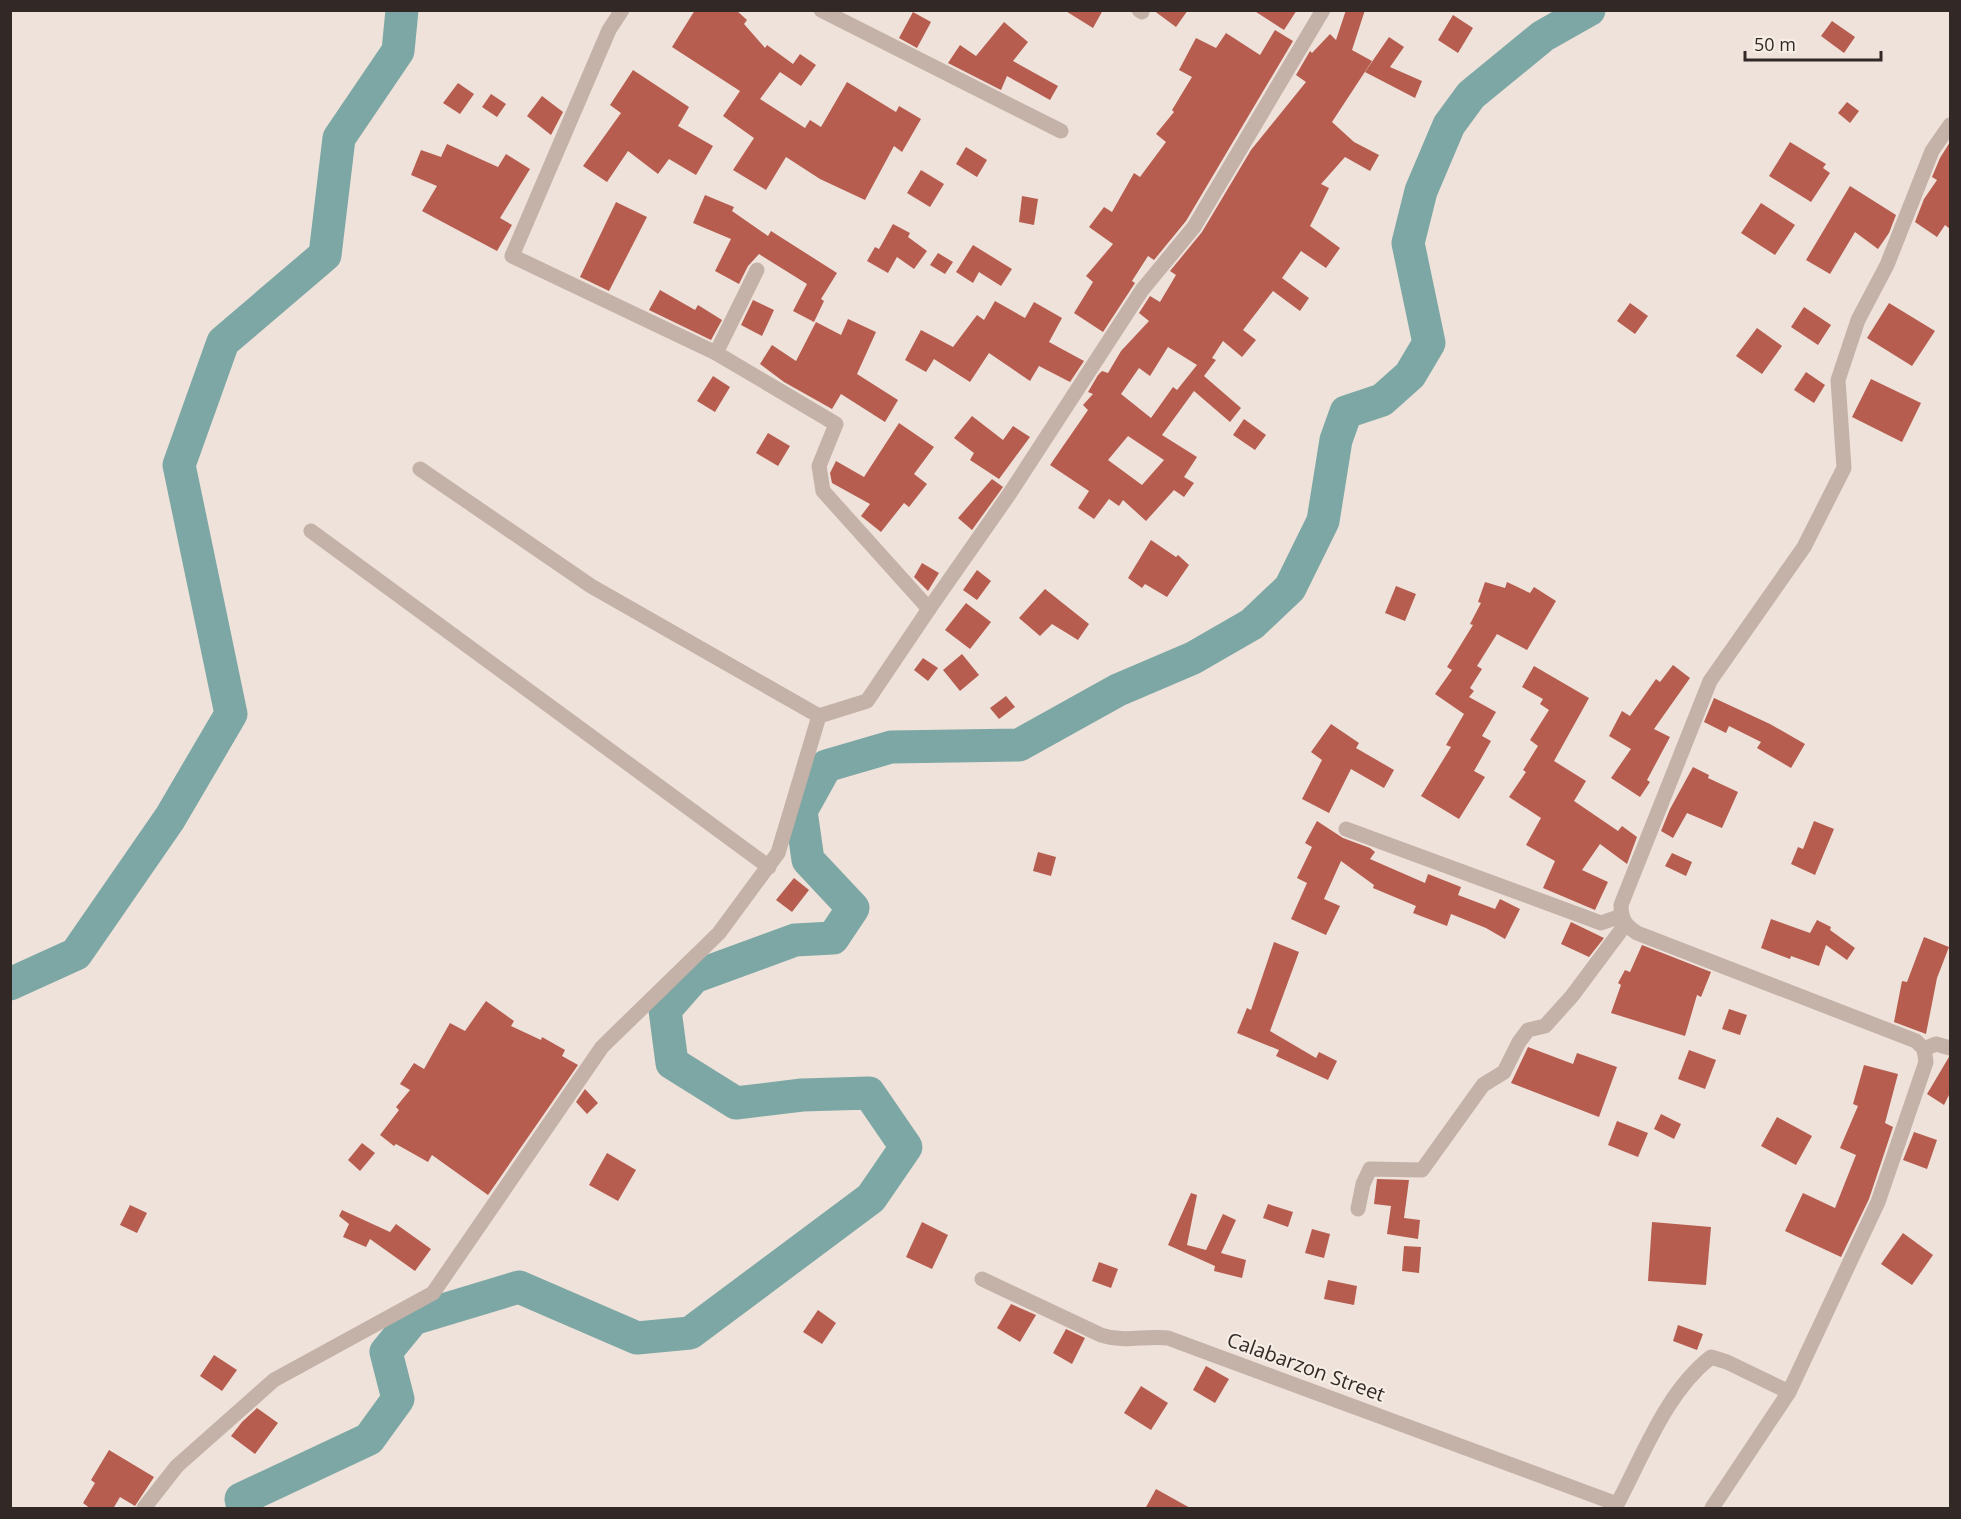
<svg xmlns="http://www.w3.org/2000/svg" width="1961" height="1519" viewBox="0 0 1961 1519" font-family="'Open Sans',sans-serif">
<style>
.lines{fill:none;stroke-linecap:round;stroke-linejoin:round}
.river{stroke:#7da7a4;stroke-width:33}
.building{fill:#b65d4f;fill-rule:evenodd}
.minor{stroke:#c4b1a8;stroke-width:15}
.labels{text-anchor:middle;stroke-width:4.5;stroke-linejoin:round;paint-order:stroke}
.street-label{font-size:20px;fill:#322927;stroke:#f6ede5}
</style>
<rect width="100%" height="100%" fill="#eee2da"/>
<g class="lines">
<g class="river">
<polyline points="10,984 76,954 170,818 231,714 179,465 223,342 325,255 339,138 398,51 402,10"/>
<polyline points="243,1508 241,1499 369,1439 398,1399 386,1352 413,1319 519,1287 637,1338 690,1333 871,1198 906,1147 869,1093 802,1095 736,1103 672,1063 665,1010 694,977 795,940 833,938 853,908 808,860 801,811 826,766 891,747 1019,745 1118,690 1193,658 1252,624 1290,588 1323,521 1336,440 1346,412 1382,400 1410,375 1429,343 1408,243 1421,191 1449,125 1471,95 1543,36 1589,10"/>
</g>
</g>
<g class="building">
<polygon points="695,10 736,10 747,20 744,24 765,48 767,45 793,64 800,54 816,65 801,86 780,72 760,99 805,128 810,120 821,127 847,82 896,112 899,106 921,119 902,152 894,146 865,200 820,179 786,157 766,190 733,170 754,138 723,116 740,91 672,47"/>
<polygon points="1064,10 1103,10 1093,28"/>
<polygon points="1153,10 1188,10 1176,27"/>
<polygon points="1253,10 1297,10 1284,30"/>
<path d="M1346,10H1365L1352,50L1372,61L1332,122L1354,142L1379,155L1370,171L1345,157L1321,184L1329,188L1310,226L1340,248L1326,268L1301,251L1282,278L1309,298L1300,311L1273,291L1243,330L1256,340L1242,357L1223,341L1212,358L1216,360L1204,376L1241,408L1230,422L1194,391L1162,435L1197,457L1184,477L1194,483L1184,497L1174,490L1146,521L1123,500L1119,506L1109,499L1094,519L1078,508L1089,491L1050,465L1088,410L1083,405L1093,394L1088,392L1098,375L1102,371L1108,373L1121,351L1149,321L1139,313L1150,296L1160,302L1176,275L1170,271L1202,232L1251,150L1306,82L1296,75L1310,51L1312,53L1330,34L1336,40ZM1168,347L1197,365L1177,390L1173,387L1151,418L1121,394L1139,368L1150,376ZM1128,436L1164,460L1142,485L1108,460Z"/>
<polygon points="913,12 931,22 917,48 899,38"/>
<polygon points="1453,15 1473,28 1458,53 1438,40"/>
<polygon points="1832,21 1855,37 1844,53 1821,36"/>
<polygon points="1004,22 1028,42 1013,61 1058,86 1050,100 1007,76 1001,90 948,63 960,45 976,56"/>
<polygon points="1275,30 1293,41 1186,221 1154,260 1148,256 1132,281 1135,283 1103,332 1074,313 1093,282 1086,276 1113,244 1089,227 1104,207 1112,212 1134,173 1140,177 1166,142 1156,134 1174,112 1172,110 1192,77 1179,70 1196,38 1216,48 1226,33 1260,55"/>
<polygon points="1389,37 1404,47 1390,67 1422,81 1415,98 1365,72"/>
<polygon points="633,70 689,107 678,126 713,146 696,175 669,159 658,174 628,151 607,182 583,166 621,113 610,105"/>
<polygon points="458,83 474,94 460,114 443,103"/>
<polygon points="491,94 506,104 497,117 482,107"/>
<polygon points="542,96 563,112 551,135 527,116"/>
<polygon points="1847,102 1859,111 1850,123 1838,113"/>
<polygon points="1790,142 1826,164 1823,168 1830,173 1811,202 1769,176"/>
<polygon points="1950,142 1950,229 1945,225 1937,237 1915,222 1924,199 1937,180 1932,177 1940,158"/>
<polygon points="447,144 498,167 506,154 530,169 500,218 512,225 497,251 422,211 437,186 411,175 421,150 441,157"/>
<polygon points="966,147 987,160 977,177 956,164"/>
<polygon points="921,170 944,184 930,207 907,193"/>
<polygon points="1850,186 1896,215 1889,233 1878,249 1855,232 1830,274 1806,260"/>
<polygon points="705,195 734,207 732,211 768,236 771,231 837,273 821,299 824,301 814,322 793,311 807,284 759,254 748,266 739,284 715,271 731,239 693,223"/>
<polygon points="1022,196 1038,199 1034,225 1019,222"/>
<polygon points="616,202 647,217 609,291 580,277"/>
<polygon points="1761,203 1795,225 1775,255 1741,233"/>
<polygon points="893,224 910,233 908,237 927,251 914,269 897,257 888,273 867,261 875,247 879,249"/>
<polygon points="973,245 1012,269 1001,286 979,272 973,283 956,272"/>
<polygon points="938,253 953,262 945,274 930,265"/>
<polygon points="660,290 695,310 698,305 722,320 711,340 649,310"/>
<polygon points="753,300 774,310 762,336 741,325"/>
<polygon points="995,301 1025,318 1034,302 1062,318 1049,342 1084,361 1070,382 1039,366 1030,381 989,353 970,382 934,359 926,372 905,360 921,330 953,347 977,315 984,320"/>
<polygon points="1630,303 1648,316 1635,334 1617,321"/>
<polygon points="1889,303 1935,331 1912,366 1867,338"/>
<polygon points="1804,307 1831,325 1818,345 1791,327"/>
<polygon points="848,319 876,332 857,374 898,400 885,422 841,394 832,409 784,382 760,364 772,345 796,361 816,322 841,335"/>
<polygon points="1757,328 1782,346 1762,374 1736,356"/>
<polygon points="1806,372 1825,385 1814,403 1794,390"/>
<polygon points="713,376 730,387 715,412 697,401"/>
<polygon points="1871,379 1921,403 1902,442 1852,417"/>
<polygon points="972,416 1003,440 1013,426 1030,437 999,479 970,460 974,453 954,438"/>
<polygon points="1244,419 1266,435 1255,450 1233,435"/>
<polygon points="899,423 934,447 914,474 927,484 909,507 904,503 881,532 861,516 870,504 832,483 830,473 836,461 864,477"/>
<polygon points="768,433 790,446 778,466 756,453"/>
<polygon points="992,479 1003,487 972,530 958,518"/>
<polygon points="1151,540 1176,557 1178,555 1189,565 1167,597 1145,584 1142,588 1128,578"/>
<polygon points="922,563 939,573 928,591 914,577"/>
<polygon points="977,570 991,581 977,600 963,590"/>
<polygon points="1485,582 1505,588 1507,582 1530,593 1534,587 1556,601 1527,650 1497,634 1477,666 1482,669 1470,688 1474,691 1469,697 1496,712 1482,736 1491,741 1474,771 1485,777 1459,819 1421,796 1451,747 1446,745 1464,714 1435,694 1452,670 1447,667 1473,625 1470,624 1481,603 1478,602"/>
<polygon points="1396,586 1416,594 1405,621 1385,613"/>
<polygon points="1045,589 1089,624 1078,640 1052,624 1040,636 1019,618"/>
<polygon points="966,603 991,622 970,649 945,630"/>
<polygon points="962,654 979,675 960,691 943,670"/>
<polygon points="923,658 938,668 928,681 914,670"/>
<polygon points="1673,665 1690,678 1654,729 1670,737 1647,780 1650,782 1640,797 1611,778 1631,749 1609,736 1622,711 1630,716 1656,679 1660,682"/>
<polygon points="1534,666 1589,698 1554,761 1586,781 1574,801 1618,831 1622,826 1637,837 1627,864 1600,844 1582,870 1608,882 1595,910 1543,888 1555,861 1526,845 1541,818 1509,797 1526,772 1523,770 1538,746 1530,740 1549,710 1540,704 1543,699 1522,687"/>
<polygon points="1006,696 1015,707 999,719 990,708"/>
<polygon points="1714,698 1770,724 1805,744 1791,768 1757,748 1761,742 1729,726 1726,733 1704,722"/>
<polygon points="1331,724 1359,743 1356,748 1394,770 1384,788 1351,769 1329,813 1302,799 1322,760 1311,752"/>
<polygon points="1693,767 1709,775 1708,778 1738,792 1722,828 1687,813 1673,838 1661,831 1670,809"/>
<polygon points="1317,821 1343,838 1370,848 1375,852 1370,859 1425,883 1428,874 1461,887 1458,895 1495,909 1500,899 1520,909 1505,939 1486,928 1451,914 1447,926 1413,913 1416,906 1373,888 1374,885 1341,861 1324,899 1340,906 1326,935 1291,919 1307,883 1297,878 1312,847 1305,843"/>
<polygon points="1814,821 1834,829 1815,875 1791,864 1798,847 1803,849"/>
<polygon points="1038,852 1056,857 1051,876 1033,871"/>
<polygon points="1672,853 1692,862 1686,876 1665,866"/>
<polygon points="794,878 809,890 792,912 776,900"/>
<polygon points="1771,919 1810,933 1817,920 1831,927 1830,930 1855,948 1847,960 1826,945 1819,966 1791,956 1790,959 1761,948"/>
<polygon points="1571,922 1604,938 1589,957 1561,944"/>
<polygon points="1924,937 1949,947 1937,978 1926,1034 1894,1022 1902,981 1907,982"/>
<polygon points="1274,942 1299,952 1270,1031 1316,1058 1319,1052 1337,1061 1328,1080 1276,1056 1279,1050 1237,1033 1247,1008 1251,1010"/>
<polygon points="1642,945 1711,972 1701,997 1697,995 1685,1036 1611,1013 1621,985 1618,983 1625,970 1630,972"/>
<polygon points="486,1001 514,1021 511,1026 541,1040 542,1037 565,1050 562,1056 578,1065 488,1195 432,1155 428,1162 396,1144 394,1146 380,1135 399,1110 396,1107 410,1090 400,1084 414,1063 424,1069 450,1023 465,1031"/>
<polygon points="1729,1009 1747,1015 1740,1035 1722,1029"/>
<polygon points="1528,1047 1573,1064 1577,1053 1617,1067 1599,1117 1511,1083"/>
<polygon points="1689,1050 1716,1060 1705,1089 1678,1079"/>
<polygon points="1949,1057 1950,1093 1944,1105 1927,1094"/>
<polygon points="1864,1065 1898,1074 1885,1123 1893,1127 1869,1199 1841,1257 1785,1231 1803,1193 1835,1208 1856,1155 1840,1148 1858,1106 1853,1104"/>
<polygon points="585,1089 598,1103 587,1114 576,1102"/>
<polygon points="1661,1114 1681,1124 1674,1139 1654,1129"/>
<polygon points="1777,1117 1812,1136 1796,1165 1761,1146"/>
<polygon points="1617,1121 1648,1133 1638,1157 1608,1145"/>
<polygon points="1914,1132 1937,1140 1927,1169 1903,1160"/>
<polygon points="362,1143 375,1153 360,1171 348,1160"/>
<polygon points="607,1153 636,1170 618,1201 589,1185"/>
<polygon points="1377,1179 1409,1180 1404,1218 1420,1220 1418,1239 1387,1234 1391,1206 1374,1204"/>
<polygon points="1191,1193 1197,1195 1187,1245 1206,1250 1223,1214 1236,1220 1221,1253 1246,1260 1242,1278 1214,1271 1215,1266 1168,1245"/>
<polygon points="1268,1204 1293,1212 1288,1227 1263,1218"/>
<polygon points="130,1205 147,1213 137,1233 120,1225"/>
<polygon points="342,1210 390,1232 396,1224 431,1249 415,1271 370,1239 366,1247 343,1237 349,1224 339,1216"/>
<polygon points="922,1222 948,1235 932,1269 906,1257"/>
<polygon points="1652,1222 1711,1227 1706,1285 1648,1281"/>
<polygon points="1312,1229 1330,1234 1324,1258 1305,1253"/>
<polygon points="1903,1233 1933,1255 1912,1285 1881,1264"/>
<polygon points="1404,1246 1421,1247 1419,1273 1402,1271"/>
<polygon points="1099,1262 1118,1269 1111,1288 1092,1281"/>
<polygon points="1328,1280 1357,1286 1354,1305 1324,1299"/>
<polygon points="1011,1304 1036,1315 1020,1342 997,1328"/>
<polygon points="818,1310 836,1323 822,1344 803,1332"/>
<polygon points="1678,1325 1703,1334 1697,1350 1673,1341"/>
<polygon points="1066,1329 1085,1338 1072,1364 1053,1353"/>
<polygon points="214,1355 237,1370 222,1391 200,1376"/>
<polygon points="1206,1366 1229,1379 1215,1403 1193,1390"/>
<polygon points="1141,1386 1168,1403 1151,1430 1124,1413"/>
<polygon points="257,1408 278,1423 255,1454 231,1436 242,1422"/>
<polygon points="109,1450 154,1477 135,1506 120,1497 113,1509 91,1509 83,1503 95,1483 91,1480"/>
<polygon points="1156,1489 1192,1509 1145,1509"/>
</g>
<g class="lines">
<g class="minor">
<polyline points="622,10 609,30 512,256 716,353"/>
<polyline points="821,10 1061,131"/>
<polyline points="1139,10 1142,12"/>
<polyline points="757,270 716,353 836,424 819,466 823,491 929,609 1010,493 1142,290 1194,227 1323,10"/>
<polyline points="420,469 591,586 819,716"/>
<polyline points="311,531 769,867"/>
<polyline points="1346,829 1601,923 1621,916"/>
<polyline points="1924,1049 1936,1044 1950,1048"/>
<polyline points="1358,1209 1363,1184 1370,1169 1422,1170 1483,1085 1504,1072 1519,1042 1528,1030 1545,1026 1572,996 1625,925"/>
<path d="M982,1279L1101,1335C1124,1343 1145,1335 1168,1338L1617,1504"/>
<polyline points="144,1508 177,1466 274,1380 433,1293 602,1047 719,933 778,853 819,716 867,701 929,609"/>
<path d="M1615,1508C1643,1457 1664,1394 1711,1357L1727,1362L1789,1392L1878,1202L1926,1062L1924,1049L1916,1041L1637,933C1625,925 1621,919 1621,905L1710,681L1804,547L1844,468L1838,380L1858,320L1887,265L1932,151L1950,125"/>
<polyline points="1712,1508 1789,1392"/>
</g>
</g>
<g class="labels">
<g class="street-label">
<text transform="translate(1306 1367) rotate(20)" y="7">Calabarzon Street</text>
</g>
</g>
<rect width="1961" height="1519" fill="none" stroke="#322927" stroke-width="24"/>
<path d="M1745 51v9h136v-9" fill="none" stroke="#322927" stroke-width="3"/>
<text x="1754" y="51" font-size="18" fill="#322927" stroke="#f6ede5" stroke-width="4.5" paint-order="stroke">50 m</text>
</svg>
